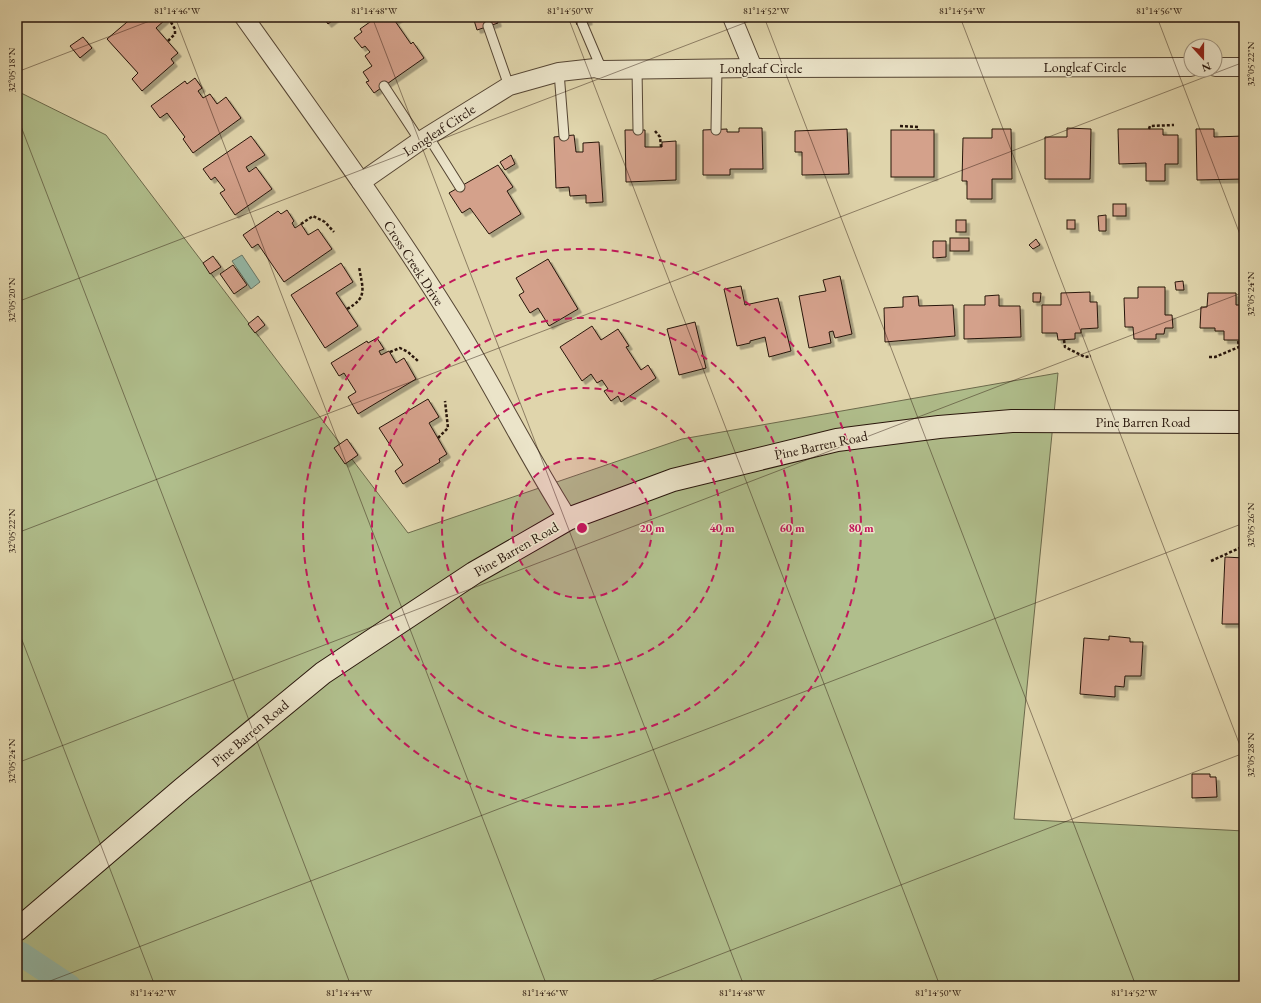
<svg xmlns="http://www.w3.org/2000/svg" width="1261" height="1003" viewBox="0 0 1261 1003" font-family="'EB Garamond',serif">
<style>
.green{fill:#b0be8c;stroke:#6c6a4c}
.water{fill:#94b9a8;stroke:#687769}
.lines{fill:none;stroke-linecap:round;stroke-linejoin:round}
.canal{stroke:#94b9a8;stroke-width:24}
.building{fill:#d4a18b;stroke:#27150b;filter:url(#shadow)}
.service-casing{stroke:#554533;stroke-width:11}
.minor-casing{stroke:#554533;stroke-width:20}
.secondary-casing{stroke:#27150b;stroke-width:24}
.path{stroke:#27150b;stroke-width:2.5;stroke-dasharray:3 2;stroke-linecap:butt}
.service{stroke:#ebe4c9;stroke-width:9}
.minor{stroke:#ebe4c9;stroke-width:18}
.secondary{stroke:#ebe4c9;stroke-width:22}
.ticks{fill:none;stroke:#27150b;stroke-width:1;stroke-opacity:0.45}
.ring{fill:none;stroke:#c2185b;stroke-width:2;stroke-dasharray:7 5}
.labels{text-anchor:middle;stroke-width:3;stroke-linejoin:round;paint-order:stroke}
.street-label{font-size:14px;fill:#27150b;stroke:#ebe4c9}
.centre{fill:#c2185b;stroke:#ebe4c9;stroke-width:2}
.ring-label{font-size:12px;text-anchor:middle;font-weight:bold;fill:#c2185b;stroke:#ebe4c9;stroke-width:3;stroke-linejoin:round;paint-order:stroke}
.neatline{fill:none;stroke:#27150b;stroke-width:1.5}
.ticks-label{font-size:10px;text-anchor:middle;fill:#27150b}
</style>
<defs>
<filter id="shadow"><feDropShadow dx="3.5" dy="3.5" stdDeviation="0" flood-color="#0004"/></filter>
</defs>
<rect width="100%" height="100%" fill="#e0d5ac"/>
<filter id="stains"><feTurbulence type="fractalNoise" baseFrequency=".005" numOctaves="4"/><feColorMatrix values="0 0 0 0 .2 0 0 0 0 .09 0 0 0 0 .02 0 0 0 .5 -.17"/></filter>
<radialGradient id="worn" r=".72"><stop offset=".6" stop-color="#630" stop-opacity="0"/><stop offset="1" stop-color="#630" stop-opacity=".3"/></radialGradient>
<polygon class="green" points="17,91 106,135 408,533 682,439 1058,373 1014,819 1244,831 1244,986 17,986"/>
<polygon class="water" points="242,255 260,282 251,289 232,261"/>
<g class="lines">
<polyline class="canal" points="21,954 69,986"/>
</g>
<g class="building">
<polygon points="133,17 164,17 166,19 156,28 178,53 171,59 174,63 142,91 132,79 138,73 107,39"/>
<polygon points="323,17 337,17 328,24"/>
<polygon points="377,17 401,17 395,21 411,44 413,42 424,58 374,93 366,82 369,81 363,72 372,66 365,56 370,52 365,46 362,48 354,38 362,32 360,29"/>
<polygon points="473,17 496,17 498,23 477,30"/>
<polygon points="574,17 587,17 589,21 577,25"/>
<polygon points="83,37 92,48 80,58 70,46"/>
<polygon points="195,78 202,88 198,91 203,98 210,94 217,104 226,97 241,118 193,153 183,139 185,137 167,113 160,118 151,106 185,81 187,84"/>
<polygon points="739,128 762,128 763,169 730,169 730,175 703,175 703,130 727,129 727,132 739,132"/>
<polygon points="1067,128 1091,129 1090,179 1045,179 1045,137 1067,137"/>
<polygon points="847,129 849,174 802,175 802,152 795,152 795,131"/>
<polygon points="992,129 1011,129 1012,179 992,179 992,199 967,199 967,181 962,181 963,138 992,138"/>
<polygon points="1118,129 1163,129 1163,135 1178,135 1178,164 1165,164 1165,181 1146,181 1146,163 1119,164"/>
<polygon points="1196,129 1214,129 1214,137 1244,136 1244,179 1197,180"/>
<polygon points="625,130 645,130 645,147 662,147 662,142 676,141 676,180 626,182"/>
<rect x="891" y="130" width="43" height="47"/>
<polygon points="574,135 576,152 583,152 583,143 599,142 603,202 586,203 586,195 570,196 569,187 556,188 554,137"/>
<polygon points="251,136 265,155 246,167 249,172 256,167 272,189 235,215 220,193 225,190 215,177 211,180 203,169"/>
<polygon points="511,155 515,164 505,170 500,162"/>
<polygon points="498,165 513,187 507,191 521,214 489,234 470,208 462,213 449,193"/>
<rect x="1113" y="204" width="13" height="12"/>
<polygon points="287,210 294,221 292,223 295,228 301,224 308,235 318,229 332,249 284,282 258,244 252,248 243,235 278,211 281,214"/>
<polygon points="1106,215 1106,231 1099,231 1098,216"/>
<rect x="956" y="220" width="10" height="12"/>
<rect x="1067" y="220" width="8" height="9"/>
<rect x="950" y="238" width="19" height="13"/>
<polygon points="1036,239 1040,245 1033,249 1029,245"/>
<polygon points="933,241 946,241 946,257 933,258"/>
<polygon points="213,256 221,267 210,274 203,263"/>
<polygon points="548,259 578,309 549,326 538,308 530,313 519,295 524,292 516,278"/>
<polygon points="341,263 353,282 336,293 358,326 325,348 291,295"/>
<polygon points="233,265 247,285 234,294 220,274"/>
<polygon points="840,276 852,334 835,338 833,331 829,332 831,343 809,348 799,296 826,291 823,280"/>
<polygon points="1183,281 1184,290 1176,290 1175,282"/>
<polygon points="741,286 745,305 778,298 791,351 769,357 765,337 750,341 750,343 737,346 724,289"/>
<polygon points="1138,287 1165,287 1165,315 1172,315 1173,328 1165,328 1164,334 1156,334 1156,339 1134,339 1133,327 1125,327 1124,298 1138,298"/>
<polygon points="1090,292 1090,302 1097,302 1098,328 1081,329 1081,333 1075,333 1075,339 1058,340 1057,333 1042,333 1042,305 1061,305 1061,293"/>
<polygon points="1033,293 1041,293 1040,302 1033,302"/>
<polygon points="1208,293 1236,293 1236,305 1244,305 1244,333 1241,333 1241,340 1224,340 1224,331 1215,331 1215,328 1200,328 1201,307 1207,307"/>
<polygon points="999,295 999,306 1020,306 1021,337 964,339 964,305 985,305 985,296"/>
<polygon points="918,296 919,306 953,305 955,336 885,342 884,308 903,307 903,297"/>
<polygon points="258,316 265,325 255,333 248,324"/>
<polygon points="695,322 706,368 679,375 667,329"/>
<polygon points="592,326 601,340 618,329 629,346 626,347 641,370 648,365 656,378 621,402 618,396 611,401 604,391 608,389 602,380 597,383 591,374 582,381 560,347"/>
<polygon points="377,338 384,349 379,351 381,355 389,351 396,363 404,358 416,379 358,414 348,397 356,392 344,373 339,376 331,363 367,341 368,343"/>
<polygon points="428,399 439,417 429,423 447,454 439,459 440,462 403,484 395,471 403,465 379,428"/>
<polygon points="347,439 358,455 345,464 334,448"/>
<polygon points="1225,557 1244,558 1244,624 1222,624"/>
<polygon points="1109,636 1130,638 1130,642 1143,642 1141,676 1125,676 1124,687 1115,686 1115,697 1080,694 1084,638 1109,640"/>
<polygon points="1192,774 1210,774 1210,777 1216,777 1217,797 1192,798"/>
</g>
<g class="lines">
<g class="service-casing">
<g id="service">
<polyline points="582,23 602,70"/>
<polyline points="488,26 509,86"/>
<polyline points="637,69 638,130"/>
<polyline points="559,72 564,136"/>
<polyline points="384,86 420,141"/>
<polyline points="716,130 717,68"/>
<polyline points="428,136 460,187"/>
</g>
</g>
<g class="minor-casing">
<g id="minor">
<path d="M244,17C318,121 394,225 461,334C498,395 530,459 568,519"/>
<polyline points="732,17 753,68"/>
<polyline points="1215,67 1244,67"/>
<polyline points="361,182 417,143 509,86 559,72 595,68 602,70 753,68 1191,67"/>
</g>
</g>
<g class="secondary-casing">
<polyline id="secondary" points="17,930 182,789 323,673 474,573 568,519 673,480 837,440 939,427 1012,421 1244,422"/>
</g>
<g class="path">
<polyline points="168,41 175,34 175,29 168,17"/>
<polyline points="900,126 918,127 918,130"/>
<polyline points="1149,129 1150,126 1174,125"/>
<polyline points="655,131 660,137 661,147"/>
<polyline points="301,224 313,216 325,222 334,232"/>
<path d="M347,309C369,297 362,288 359,266"/>
<polyline points="1064,340 1065,347 1085,357 1091,356"/>
<polyline points="390,352 400,348 408,352 419,362"/>
<polyline points="1209,357 1215,357 1239,347 1238,340"/>
<polyline points="438,438 448,428 445,401"/>
<polyline points="1211,561 1244,546"/>
</g>
<use href="#service" class="service"/>
<use href="#minor" class="minor"/>
<use href="#secondary" class="secondary"/>
</g>
<path class="ticks" d="M175,17L547,986M372,17L744,986M568,17L940,986M764,17L1136,986M960,17L1244,756M1157,17L1244,245M17,72L160,17M17,116L351,986M17,302L760,17M17,533L1244,62M17,627L155,986M17,763L1244,292M37,986L1244,523M638,986L1244,753M1238,986L1244,984"/>
<circle cx="582" cy="528" r="70" fill="#c2185b" fill-opacity=".12"/>
<g class="ring">
<circle cx="582" cy="528" r="70"/>
<circle cx="582" cy="528" r="140"/>
<circle cx="582" cy="528" r="210"/>
<circle cx="582" cy="528" r="279"/>
</g>
<g class="labels">
<g class="street-label">
<text x="1085" y="72">Longleaf Circle</text>
<text x="761" y="73">Longleaf Circle</text>
<text transform="translate(439 130) rotate(-33)" y="5">Longleaf Circle</text>
<text transform="translate(414 263) rotate(57)" y="5">Cross Creek Drive</text>
<text x="1143" y="427">Pine Barren Road</text>
<text transform="translate(821 445) rotate(-12)" y="5">Pine Barren Road</text>
<text transform="translate(516 549) rotate(-30)" y="5">Pine Barren Road</text>
<text transform="translate(250 733) rotate(-40)" y="5">Pine Barren Road</text>
</g>
</g>
<circle cx="582" cy="528" r="6" class="centre"/>
<g class="ring-label">
<text x="652" y="532">20 m</text>
<text x="722" y="532">40 m</text>
<text x="792" y="532">60 m</text>
<text x="861" y="532">80 m</text>
</g>
<rect width="1261" height="1003" fill="none" stroke="#e0d5ac" stroke-width="44"/>
<g transform="translate(1203 58) rotate(159)"><circle r="19" fill="#ebe4c9" stroke="#9d917d"/>
<path d="M0-3L7 15L0 10L-7 15Z" fill="#8f2418"/>
<text y="-6" font-size="11" font-weight="bold" text-anchor="middle" fill="#27150b">N</text>
</g>
<rect x="22" y="22" width="1217" height="959" class="neatline"/>
<g class="ticks-label">
<text x="177" y="14">81°14'46"W</text>
<text x="374" y="14">81°14'48"W</text>
<text x="570" y="14">81°14'50"W</text>
<text x="766" y="14">81°14'52"W</text>
<text x="962" y="14">81°14'54"W</text>
<text x="1159" y="14">81°14'56"W</text>
<text transform="translate(1250 64) rotate(-90)" y="4">32°05'22"N</text>
<text transform="translate(11 70) rotate(-90)" y="4">32°05'18"N</text>
<text transform="translate(1250 294) rotate(-90)" y="4">32°05'24"N</text>
<text transform="translate(11 300) rotate(-90)" y="4">32°05'20"N</text>
<text transform="translate(1250 525) rotate(-90)" y="4">32°05'26"N</text>
<text transform="translate(11 531) rotate(-90)" y="4">32°05'22"N</text>
<text transform="translate(1250 755) rotate(-90)" y="4">32°05'28"N</text>
<text transform="translate(11 761) rotate(-90)" y="4">32°05'24"N</text>
<text x="153" y="996">81°14'42"W</text>
<text x="349" y="996">81°14'44"W</text>
<text x="545" y="996">81°14'46"W</text>
<text x="742" y="996">81°14'48"W</text>
<text x="938" y="996">81°14'50"W</text>
<text x="1134" y="996">81°14'52"W</text>
</g>
<rect width="100%" height="100%" filter="url(#stains)"/>
<rect width="100%" height="100%" fill="url(#worn)"/>
</svg>
